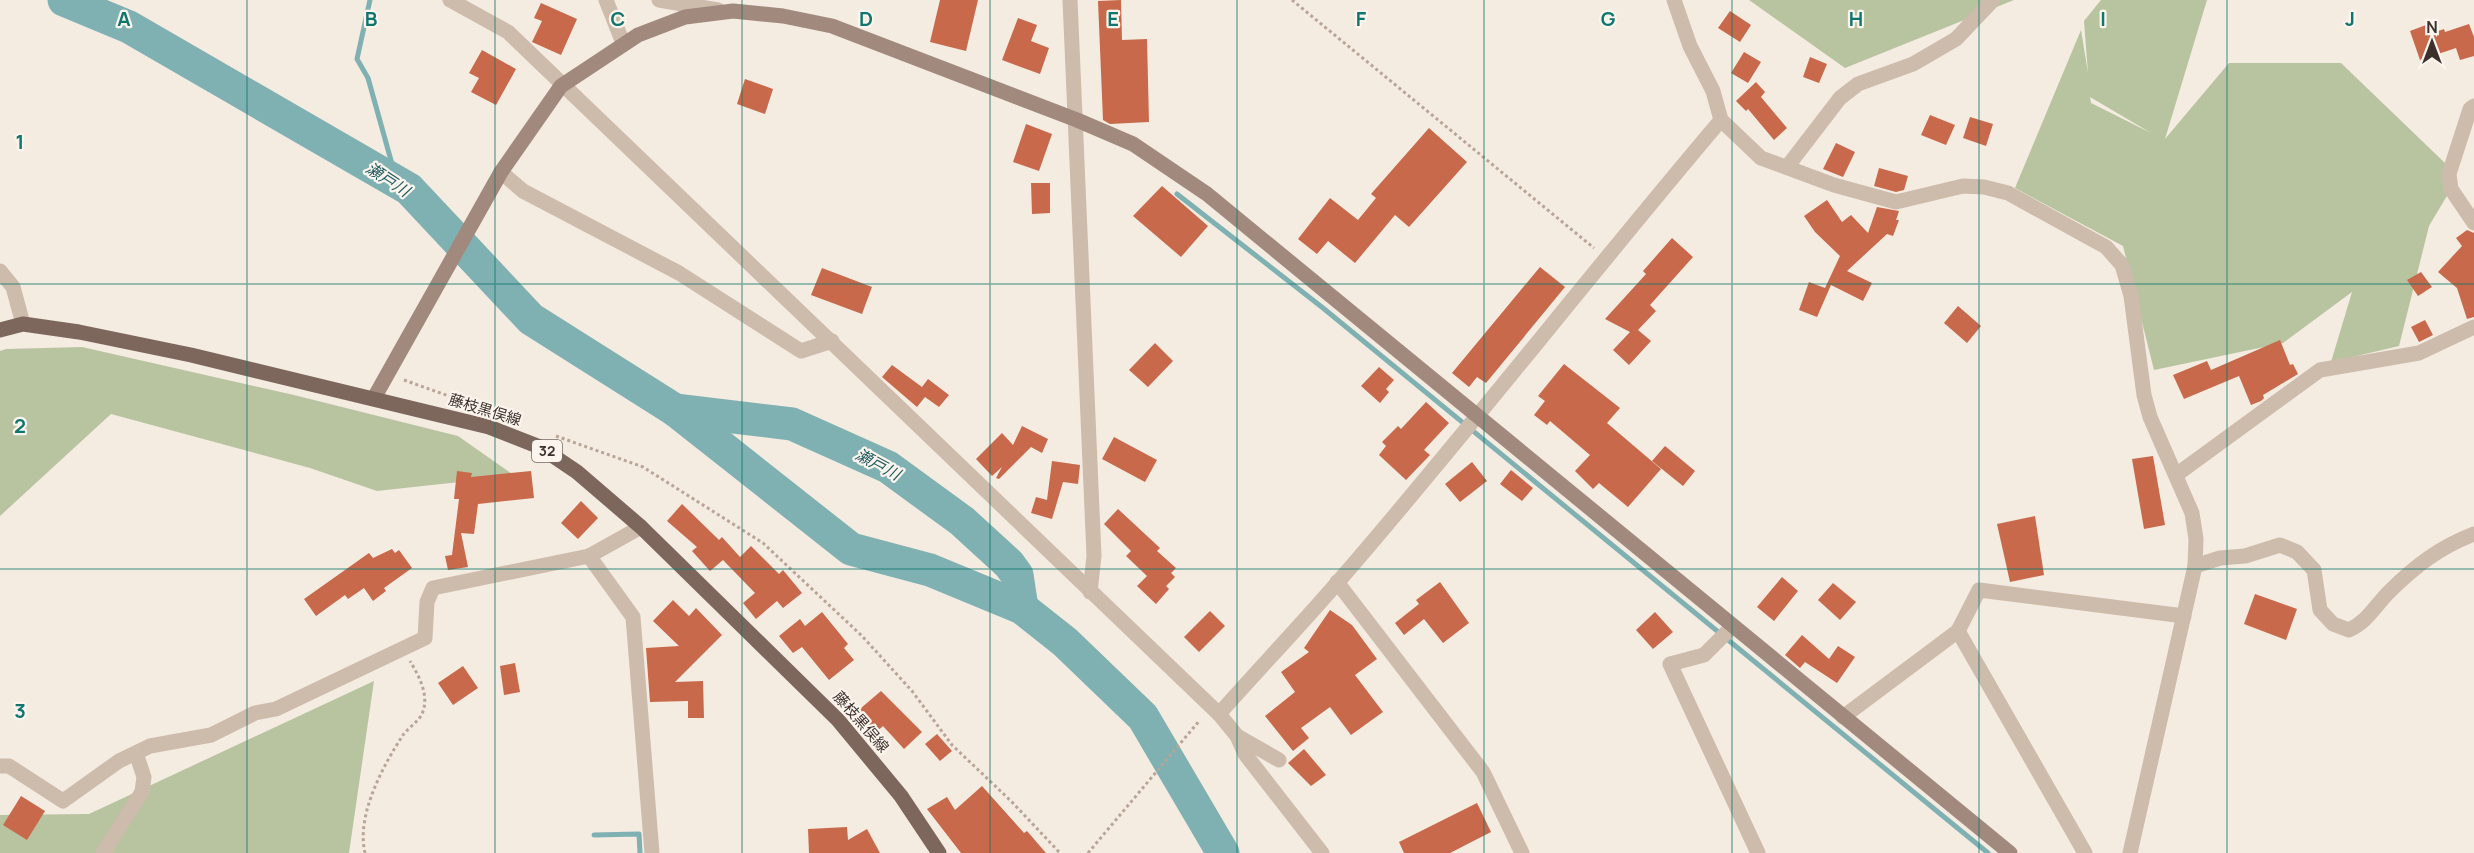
<svg xmlns="http://www.w3.org/2000/svg" width="2474" height="853" viewBox="0 0 2474 853" font-family="Manrope,'Noto Sans JP',sans-serif">
<style>
.green{fill:#b8c4a0;fill-rule:evenodd}
.lines{fill:none;stroke-linecap:round;stroke-linejoin:round}
.stream{stroke:#7fb0b2;stroke-width:5}
.river{stroke:#7fb0b2;stroke-width:33}
.building{fill:#c8694b}
.path{stroke:#b9a596;stroke-width:3;stroke-dasharray:3 3;stroke-linecap:butt}
.street{stroke:#cdbbac;stroke-width:15}
.secondary{stroke:#a18a7d;stroke-width:15}
.primary{stroke:#7d675c;stroke-width:15}
.grid{fill:none;stroke:#0f766e;stroke-width:1.5;stroke-opacity:0.55}
.labels{text-anchor:middle;stroke-width:4.5;stroke-linejoin:round;paint-order:stroke}
.shield{fill:#fbf5ee;stroke:#756b66;stroke-width:1.5}
.shield-label{font-size:14px;font-weight:bold;fill:#3b302b}
.street-label{font-size:15px;fill:#3b302b;stroke:#fbf5ee}
.water-label{font-size:16px;font-style:italic;fill:#1f5a5e;stroke:#fbf5ee}
.grid-label{font-size:20px;text-anchor:middle;font-weight:bold;fill:#0f766e;stroke:#fbf5ee;stroke-width:4.5;stroke-linejoin:round;paint-order:stroke}
</style>
<rect width="100%" height="100%" fill="#f4ebe1"/>
<g class="green">
<polygon points="1749,0 2014,0 1845,68"/>
<path d="M2101,0H2207L2165,139L2229,63H2341L2446,164L2451,189L2429,226L2399,346L2331,362L2352,292L2283,343L2154,370L2123,246L2015,188L2081,30L2088,73L2084,21ZM2090,97L2151,133L2091,103Z"/>
<polygon points="82,347 294,395 458,436 515,476 377,491 310,468 111,414 0,516 0,351 6,349"/>
<polygon points="374,681 349,853 0,853 0,815 89,814"/>
</g>
<g class="lines">
<g class="stream">
<polyline points="370,0 357,59 368,78 392,164 409,189"/>
<polyline points="1177,194 1323,308 1988,853"/>
<polyline points="594,835 639,834 640,853"/>
</g>
<g class="river">
<polyline points="64,0 129,27 409,189 531,319 675,410 851,549 930,570 1022,608 1065,642 1143,717 1223,853"/>
<polyline points="675,410 792,424 888,467 962,521 1009,564 1017,575 1022,608"/>
</g>
</g>
<g class="building">
<polygon points="940,0 978,0 966,51 930,42"/>
<polygon points="1121,0 1122,40 1147,39 1149,122 1110,124 1103,120 1098,1"/>
<polygon points="541,3 577,19 561,55 532,42 542,21 534,18"/>
<polygon points="1730,11 1751,25 1740,42 1718,28"/>
<polygon points="1018,18 1037,25 1031,41 1049,48 1040,74 1002,60"/>
<polygon points="2469,24 2474,37 2474,56 2460,60 2456,48 2420,60 2410,31 2426,25 2429,34 2444,29 2445,32"/>
<polygon points="482,50 516,69 496,105 471,92 479,78 469,73"/>
<polygon points="1744,52 1761,62 1748,83 1731,73"/>
<polygon points="1810,57 1827,64 1819,83 1803,77"/>
<polygon points="745,79 773,89 765,114 737,104"/>
<polygon points="1756,82 1765,92 1761,97 1787,128 1774,140 1748,109 1746,111 1736,101"/>
<polygon points="1930,115 1955,125 1946,145 1921,135"/>
<polygon points="1970,117 1993,124 1986,146 1963,138"/>
<polygon points="1026,124 1052,134 1039,171 1013,162"/>
<polygon points="1429,128 1467,162 1409,227 1395,215 1355,263 1328,241 1317,254 1298,239 1330,198 1358,220 1376,198 1371,194"/>
<polygon points="1836,143 1855,152 1843,177 1823,169"/>
<polygon points="1879,168 1908,176 1904,190 1896,192 1874,186"/>
<polygon points="1031,183 1050,183 1050,213 1032,214"/>
<polygon points="1162,186 1208,226 1181,257 1133,216"/>
<polygon points="1827,200 1842,222 1851,215 1868,233 1877,207 1899,211 1896,220 1899,220 1893,236 1887,234 1847,271 1872,283 1863,301 1831,285 1817,317 1799,310 1809,282 1825,288 1840,256 1815,232 1804,216"/>
<polygon points="2467,230 2474,233 2474,317 2467,319 2457,288 2438,272 2462,246 2456,238"/>
<polygon points="1672,238 1693,257 1650,305 1656,311 1638,330 1651,341 1629,365 1613,350 1630,332 1605,319 1646,274 1643,271"/>
<polygon points="1540,267 1565,287 1486,383 1477,377 1469,387 1452,373"/>
<polygon points="822,268 872,287 862,314 811,295"/>
<polygon points="2421,272 2432,287 2418,296 2407,280"/>
<polygon points="1958,306 1981,326 1967,343 1944,323"/>
<polygon points="2425,320 2433,335 2419,342 2411,327"/>
<polygon points="2280,340 2290,365 2293,364 2298,374 2263,395 2264,398 2261,401 2251,405 2239,376 2184,399 2173,375 2207,361 2211,370"/>
<polygon points="1155,343 1173,361 1148,387 1129,370"/>
<polygon points="1564,364 1620,408 1607,423 1661,469 1628,507 1599,483 1593,489 1575,471 1590,455 1550,421 1547,425 1534,415 1545,401 1538,396"/>
<polygon points="892,365 922,387 928,379 949,395 939,407 925,397 917,407 882,377"/>
<polygon points="1379,367 1394,380 1386,389 1389,392 1380,403 1361,386"/>
<polygon points="1426,402 1449,423 1424,450 1430,455 1406,480 1379,455 1386,446 1382,442 1398,426 1401,429"/>
<polygon points="1022,426 1048,439 1042,453 1031,447 999,479 996,478 1002,467 992,476 976,459 1002,433 1013,445"/>
<polygon points="1114,437 1157,460 1145,482 1102,459"/>
<polygon points="1665,446 1695,471 1683,486 1652,461"/>
<polygon points="2153,456 2165,525 2144,529 2132,459"/>
<polygon points="1052,461 1080,465 1078,484 1063,482 1052,519 1031,513 1036,497 1047,500"/>
<polygon points="1472,462 1487,481 1460,502 1445,484"/>
<polygon points="1511,470 1533,488 1522,501 1500,484"/>
<polygon points="457,471 472,473 471,477 531,471 534,498 478,504 474,534 461,533 468,567 448,570 445,556 452,555 459,499 454,499"/>
<polygon points="581,501 598,518 578,539 561,523"/>
<polygon points="682,504 719,540 722,537 740,557 751,546 779,574 783,570 802,593 783,608 777,601 756,619 743,603 755,593 723,560 710,571 692,551 697,547 667,521"/>
<polygon points="1118,509 1160,548 1157,551 1176,568 1171,573 1175,577 1166,586 1169,589 1156,604 1137,586 1147,576 1126,556 1131,551 1104,524"/>
<polygon points="2035,516 2044,575 2010,582 1997,524"/>
<polygon points="392,549 395,553 399,550 412,568 384,588 386,591 373,601 364,588 348,599 345,595 316,616 304,599 369,553 373,558"/>
<polygon points="1782,577 1798,591 1774,621 1757,607"/>
<polygon points="1440,582 1469,623 1443,643 1424,619 1404,635 1395,623 1419,604 1416,600"/>
<polygon points="1833,583 1856,602 1840,620 1818,600"/>
<polygon points="2255,594 2297,609 2286,640 2244,624"/>
<polygon points="673,600 689,616 696,608 722,635 675,682 703,681 704,718 688,718 688,701 650,702 646,648 679,646 653,621"/>
<polygon points="1330,610 1352,625 1377,659 1355,675 1383,712 1351,735 1330,707 1301,728 1309,738 1293,751 1265,716 1295,692 1281,672 1309,652 1304,648"/>
<polygon points="1210,611 1225,626 1199,652 1184,637"/>
<polygon points="822,612 848,644 844,648 854,660 829,680 802,647 793,653 779,636 800,619 805,626"/>
<polygon points="1655,612 1673,632 1653,649 1636,630"/>
<polygon points="1802,635 1829,659 1838,646 1855,657 1837,683 1805,662 1800,668 1785,655"/>
<polygon points="515,663 520,692 504,695 500,666"/>
<polygon points="463,666 478,688 453,705 438,683"/>
<polygon points="881,691 922,732 904,749 883,726 874,734 854,714"/>
<polygon points="937,734 952,751 940,761 925,744"/>
<polygon points="1304,749 1326,775 1311,786 1288,763"/>
<polygon points="982,786 1024,833 1027,831 1046,853 961,853 927,809 947,797 955,810"/>
<polygon points="21,796 45,811 27,840 3,825"/>
<polygon points="1477,803 1491,832 1450,853 1404,853 1399,842"/>
<polygon points="847,827 848,840 867,829 880,853 809,853 808,829"/>
</g>
<g class="lines">
<g class="path">
<polyline points="1292,0 1594,248"/>
<polyline points="404,380 471,404"/>
<polyline points="556,436 643,467 763,543 862,636 912,691 952,745 1011,801 1060,853"/>
<path d="M365,853C356,815 383,766 403,735C408,728 418,722 422,714C430,696 419,676 410,661"/>
<polyline points="1088,853 1200,720"/>
</g>
<g class="street">
<polyline points="450,0 508,32 1219,714 1237,736 1279,760"/>
<polyline points="606,0 623,43"/>
<polyline points="659,0 718,10"/>
<polyline points="1070,0 1094,556 1090,592"/>
<polyline points="2474,106 2470,109 2449,174 2451,189 2474,223"/>
<polyline points="1721,120 1761,158 1834,185 1896,202 1963,186 1984,187 2008,193 2106,247 2122,265 2131,296 2144,395 2150,417 2192,513 2196,539 2195,566 2130,853"/>
<polyline points="1787,167 1840,98 1858,84 1913,64 1956,39 1993,0"/>
<polyline points="501,172 523,191 679,273 801,351 832,341"/>
<polyline points="0,271 13,287 23,324"/>
<polyline points="2176,475 2320,370 2419,353 2474,327"/>
<polyline points="589,556 633,617 652,853"/>
<path d="M2195,566L2220,558L2245,556L2280,545L2297,552L2314,570L2320,610L2333,624L2349,630C2368,621 2375,606 2389,592C2415,566 2440,547 2474,534"/>
<polyline points="1337,582 1483,772 1522,853"/>
<polyline points="1733,626 1704,655 1670,664 1758,853"/>
<polyline points="1958,631 2085,853"/>
<path d="M1219,714C1258,670 1299,627 1338,582C1469,431 1591,273 1721,120L1713,91L1690,46L1674,0"/>
<polyline points="1843,717 1958,631 1979,590 2184,616"/>
<polyline points="1237,736 1245,754 1322,853"/>
<polyline points="0,766 9,766 63,801 119,761 150,746 211,735 255,713 276,709 425,638 427,602 433,588 589,556 641,527"/>
<polyline points="103,853 142,792 144,777 136,753"/>
</g>
<polyline class="secondary" points="374,398 501,172 561,86 638,35 685,17 733,11 783,16 832,26 1077,120 1133,144 1207,194 2010,853"/>
<polyline class="primary" points="0,330 23,324 79,332 191,355 489,427 540,447 577,472 641,527 838,720 901,796 939,853"/>
</g>
<path class="grid" d="M247,0V853M495,0V853M742,0V853M990,0V853M1237,0V853M1484,0V853M1732,0V853M1979,0V853M2227,0V853M0,284H2474M0,569H2474"/>
<g class="labels">
<rect class="shield" x="532" y="440" width="30" height="22" rx="4.5"/>
<g class="shield-label">
<text x="547" y="456">32</text>
</g>
<g class="street-label">
<text transform="translate(485 410) rotate(17)" y="5">藤枝黒俣線</text>
<text transform="translate(861 722) rotate(49)" y="5">藤枝黒俣線</text>
</g>
<g class="water-label">
<text transform="translate(388 179) rotate(33)" y="6">瀬戸川</text>
<text transform="translate(878 464) rotate(28)" y="6">瀬戸川</text>
</g>
</g>
<g class="grid-label">
<text x="124" y="26">A</text>
<text x="371" y="26">B</text>
<text x="618" y="26">C</text>
<text x="866" y="26">D</text>
<text x="1113" y="26">E</text>
<text x="1361" y="26">F</text>
<text x="1608" y="26">G</text>
<text x="1856" y="26">H</text>
<text x="2103" y="26">I</text>
<text x="2350" y="26">J</text>
<text x="20" y="149">1</text>
<text x="20" y="433">2</text>
<text x="20" y="718">3</text>
</g>
<g transform="translate(2432 42)" stroke="#fbf5ee" stroke-width="4.5" paint-order="stroke">
<path d="M0-4.5L10 22L0 15L-10 22Z" fill="#3b302b"/>
<text y="-9" font-size="16" font-weight="bold" text-anchor="middle" fill="#3b302b">N</text>
</g>
</svg>
